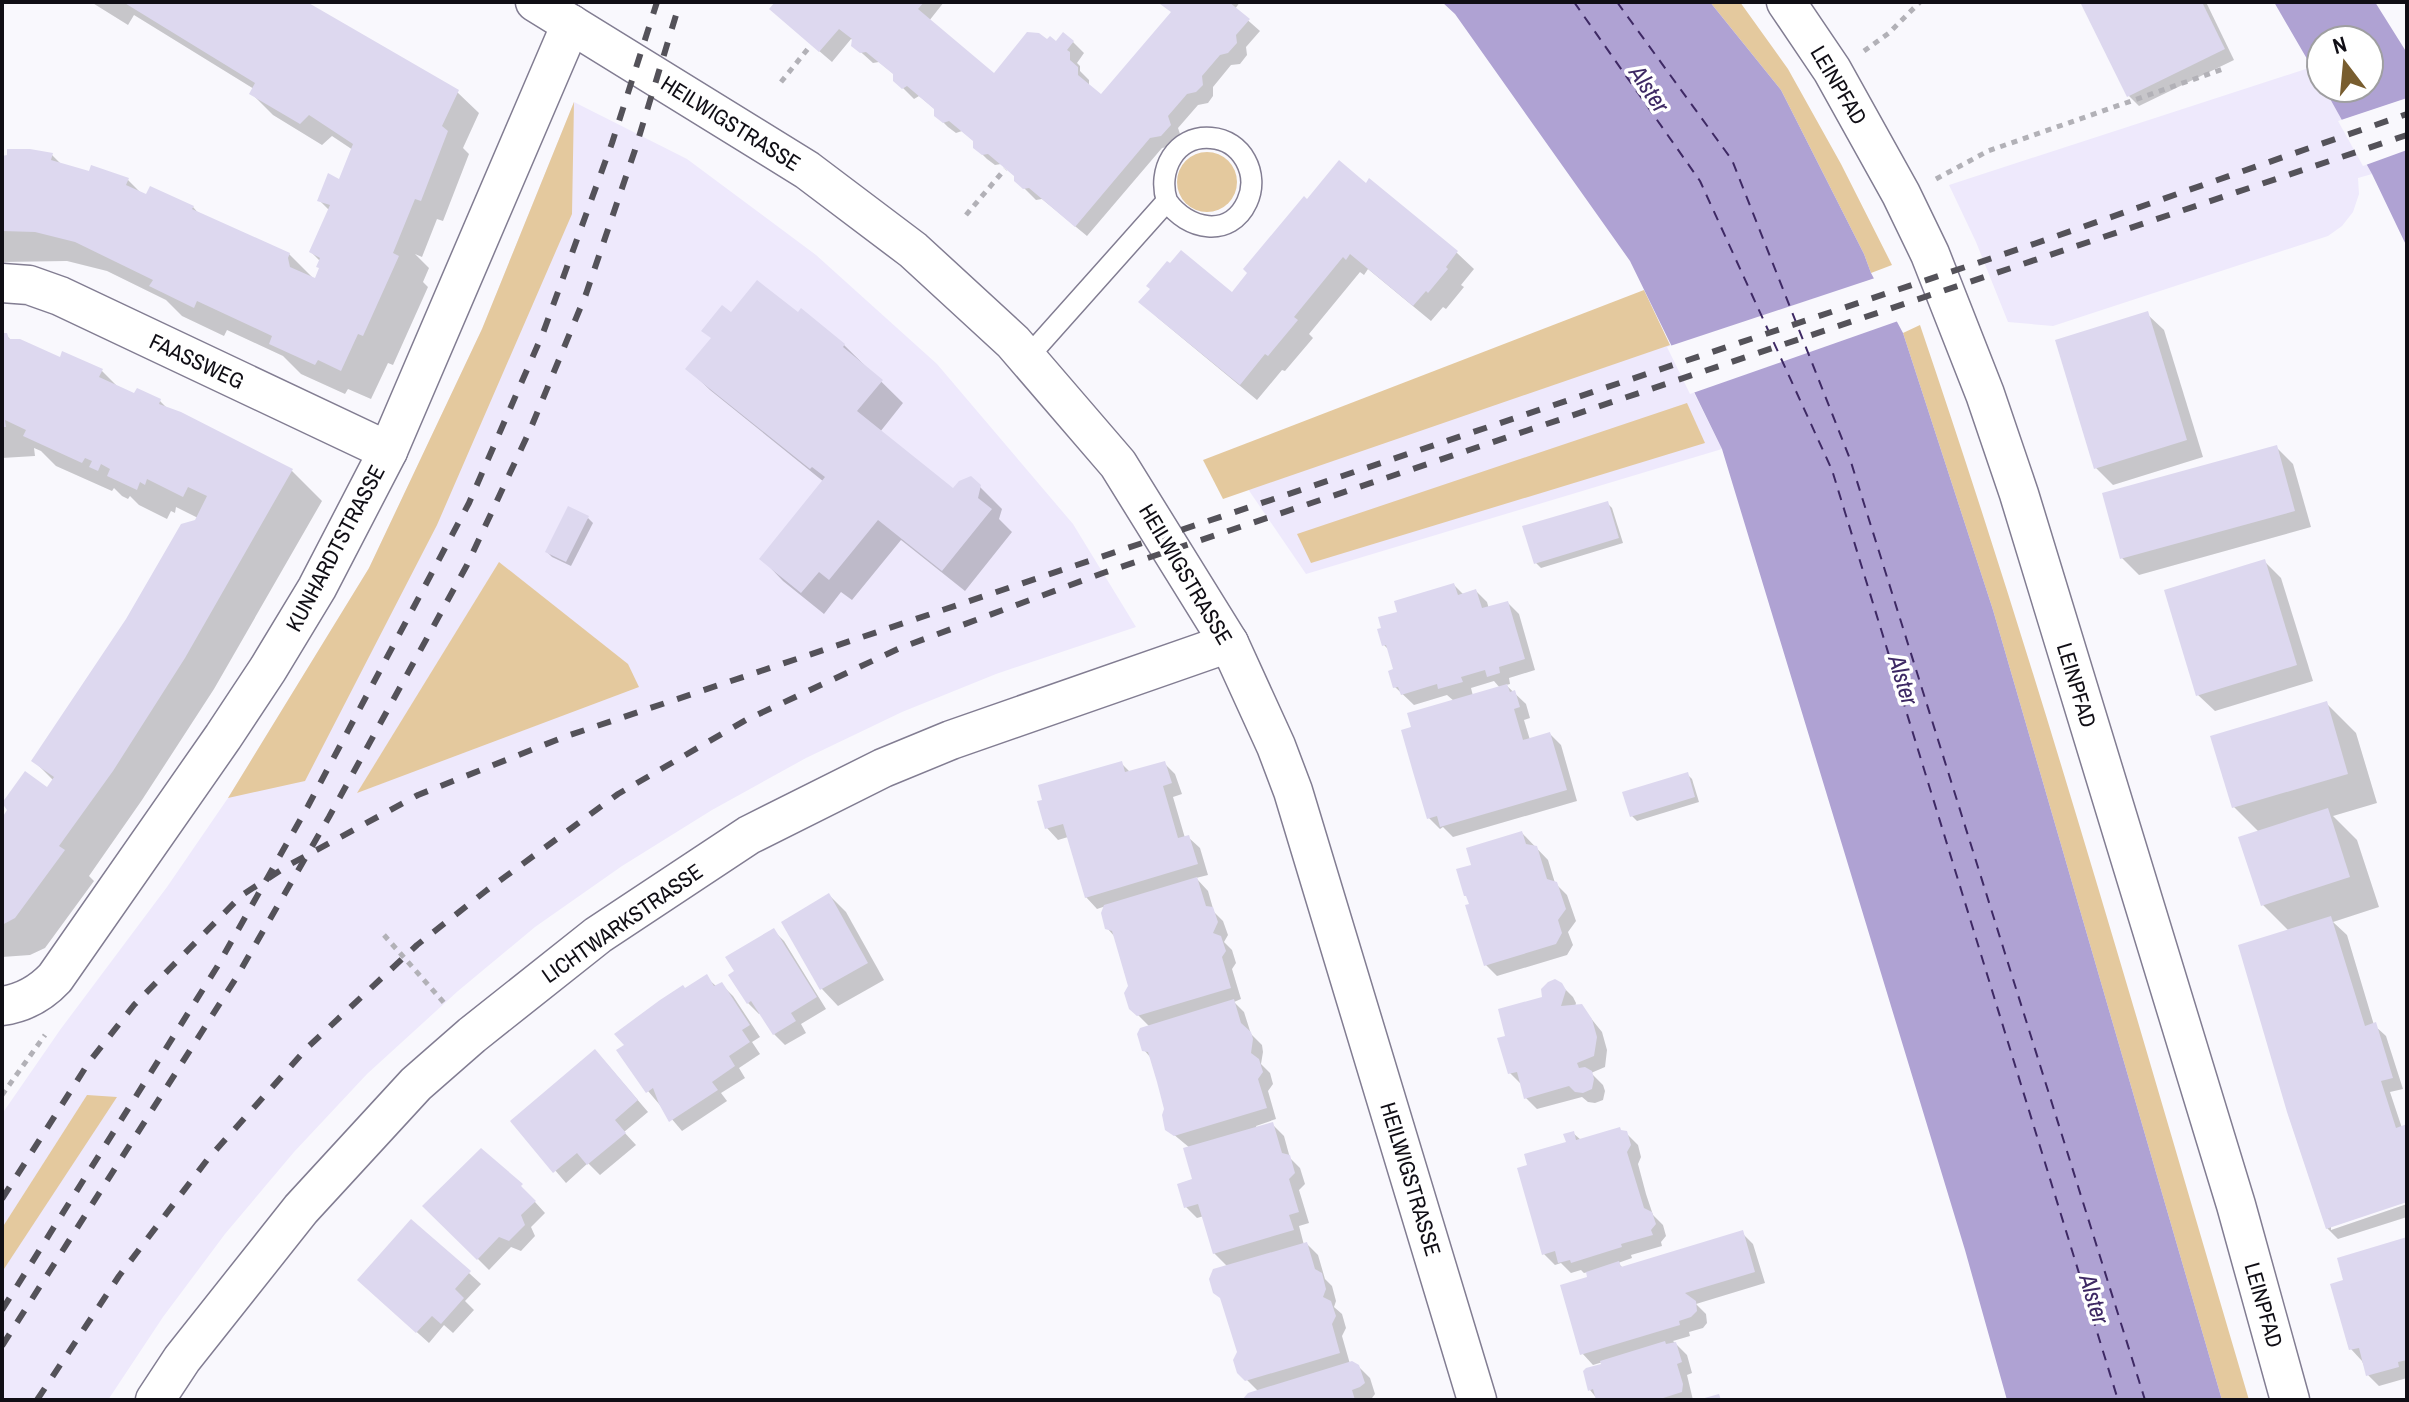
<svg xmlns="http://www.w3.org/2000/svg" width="2409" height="1402" viewBox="0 0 2409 1402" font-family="'Archivo Narrow',sans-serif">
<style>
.built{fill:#eee9fc}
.green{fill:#e4c99e}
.water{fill:#afa2d3}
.pier{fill:#f9f8fd}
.shadow{fill:#0003;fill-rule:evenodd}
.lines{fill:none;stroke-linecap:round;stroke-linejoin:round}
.ferry{stroke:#3e2964;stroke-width:2;stroke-dasharray:10 8;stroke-linecap:butt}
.building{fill:#ddd8ef}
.lane-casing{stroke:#827d92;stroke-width:23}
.street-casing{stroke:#827d92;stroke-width:41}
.path{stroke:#b2b1b7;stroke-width:5;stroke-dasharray:6 6;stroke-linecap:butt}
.lane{stroke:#fff;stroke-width:20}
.street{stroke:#fff;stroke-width:38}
.rail{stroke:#545259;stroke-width:6;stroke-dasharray:14 14;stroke-linecap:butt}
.labels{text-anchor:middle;stroke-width:7;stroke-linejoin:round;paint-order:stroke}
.street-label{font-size:22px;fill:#100e15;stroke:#fff}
.water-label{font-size:24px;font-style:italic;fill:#3e2964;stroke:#fff}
</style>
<rect width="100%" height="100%" fill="#f9f8fd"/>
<g class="built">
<polygon points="2312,67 2321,83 2321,88 2324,88 2372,174 2358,178 2359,194 2353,212 2342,226 2328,236 2053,326 2008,322 1976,242 1949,185"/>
<polygon points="574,102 687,159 816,255 937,364 1073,524 1136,627 996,674 902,712 806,758 712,810 622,866 535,927 458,991 367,1074 294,1152 225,1234 163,1317 108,1400 2,1400 2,1114 60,1030 167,887 228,798 369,568 482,329"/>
<polygon points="1660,325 1722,449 1306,574 1237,473"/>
</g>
<g class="green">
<polygon points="1710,2 1740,2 1788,69 1841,164 1892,265 1871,273 1864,254 1781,90"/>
<polygon points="574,102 572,214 437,525 305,781 228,798 369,568 482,329"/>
<circle cx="1207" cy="182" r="30"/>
<polygon points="1644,290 1670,345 1223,499 1203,460"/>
<path d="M1920,325C2041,680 2143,1041 2249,1400H2222L1993,610L1903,333Z"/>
<polygon points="1687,403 1705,443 1311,563 1297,534"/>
<polygon points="499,562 628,664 639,687 357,793"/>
<polygon points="87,1095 117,1097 2,1272 2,1228"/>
</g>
<g class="water">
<polygon points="1442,2 1710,2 1781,90 1864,254 1871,273 1903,333 1993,610 2222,1400 2007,1400 1965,1250 1722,449 1630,261 1455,14"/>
<polygon points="2274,2 2375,2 2407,53 2407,247 2372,174 2324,88 2369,88 2369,40 2321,40 2321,83"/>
</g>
<g class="pier">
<polygon points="2407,98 2407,150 2363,166 2338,121"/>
<polygon points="1878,277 1901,320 1690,394 1667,347"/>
</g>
<g class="shadow">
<polygon points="91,2 304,2 457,92 479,113 463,148 469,154 443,221 437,219 422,257 415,254 429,268 423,282 428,287 393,365 388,363 371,399 348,389 345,394 301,374 283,356 227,330 224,336 182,316 166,300 107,271 67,261 2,262 2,158 52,155 62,165 91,174 92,167 128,180 142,194 193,207 200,215 289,254 316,281 321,269 320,261 311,252 330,211 320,201 340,181 353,150 332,136 322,145 273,115 251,93 254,89 134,15 128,25"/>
<polygon points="778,2 944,2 929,21 994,76 1056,44 1073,42 1084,53 1077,63 1080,66 1080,71 1089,80 1089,86 1102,97 1172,13 1165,2 1240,2 1235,9 1260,31 1246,47 1247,55 1240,64 1231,65 1213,87 1213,96 1208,103 1198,105 1178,128 1181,137 1172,146 1162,148 1087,236 1042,199 1036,200 1016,180 1016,177 1001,164 995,165 987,159 975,147 975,142 962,131 956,133 948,127 936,115 936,110 919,96 914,99 895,80 895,75 879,62 873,63 853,45 854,41 851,39 832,62 783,20"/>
<polygon points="2083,2 2206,2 2234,60 2139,106 2128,95"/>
<polygon points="1370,181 1457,253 1474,269 1461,285 1464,287 1446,309 1443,307 1431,321 1368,269 1364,275 1360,272 1309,334 1313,338 1285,371 1282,370 1257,400 1158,318 1141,302 1232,295 1307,202 1366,186"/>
<polygon points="2147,314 2164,330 2203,457 2113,485 2096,468"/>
<polygon points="731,315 844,345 903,403 880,432 953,491 980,487 1002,509 999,519 1012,532 965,591 901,540 852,600 841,592 824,614 783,581 762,559 824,482 710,390 688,369"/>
<polygon points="2,335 6,335 12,341 61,360 102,371 118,387 135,395 160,401 169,410 292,471 322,501 214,689 142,800 89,876 94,881 45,948 30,955 2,957 2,821 47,790 54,781 34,761 198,518 176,507 175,513 171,511 167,519 139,505 130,496 128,499 122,496 114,488 112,491 56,466 41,451 34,448 35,456 2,458"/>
<polygon points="2276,447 2293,464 2311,527 2139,575 2122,558"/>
<polygon points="1607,503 1612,508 1623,543 1541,568 1536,563"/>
<polygon points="588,518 593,523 571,566 552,557 547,552"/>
<polygon points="2264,561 2281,578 2313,681 2215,711 2198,695"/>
<path d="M1454,585L1464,595L1476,591L1487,602L1489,609L1508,603L1519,614L1535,670L1509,678L1510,684L1506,685L1526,704L1530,718L1524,720L1530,740L1550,734L1561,745L1577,801L1453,837L1443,827L1440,829L1428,817L1414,729L1454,701L1447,695L1414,705L1395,687L1396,671L1390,651L1384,645L1400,613ZM1494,681L1500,688L1473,696L1471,688Z"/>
<polygon points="2326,703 2356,733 2377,803 2333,816 2357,840 2379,907 2333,922 2347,935 2374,1025 2386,1036 2403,1089 2390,1092 2402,1128 2407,1127 2407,1200 2331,1226 2331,1230 2407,1204 2407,1217 2338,1239 2327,1228 2289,931 2263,905 2259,832 2234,807"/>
<polygon points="1121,763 1131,773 1164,763 1175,774 1182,794 1173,797 1185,838 1188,837 1200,848 1208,875 1196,878 1208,891 1214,912 1223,921 1228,935 1224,942 1232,950 1236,963 1232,969 1241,999 1234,1002 1244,1012 1251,1034 1262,1045 1263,1052 1261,1064 1270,1073 1273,1084 1268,1091 1276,1119 1256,1126 1257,1129 1273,1125 1284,1136 1290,1158 1300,1168 1305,1184 1299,1190 1309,1223 1299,1226 1304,1245 1307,1244 1318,1255 1325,1279 1332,1286 1336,1301 1334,1307 1342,1314 1346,1328 1342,1336 1350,1364 1358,1366 1370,1378 1375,1394 1372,1398 1365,1400 1245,1400 1259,1392 1239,1372 1239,1352 1228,1267 1214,1253 1204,1216 1197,1218 1186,1207 1195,1181 1190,1148 1167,1129 1167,1109 1151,1058 1144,1050 1150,1027 1131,1008 1130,986 1115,937 1107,928 1106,906 1097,909 1086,897 1068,837 1058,840 1047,828"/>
<polygon points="1687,774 1692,779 1699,802 1637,821 1632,816"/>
<polygon points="1522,833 1548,860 1555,883 1567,895 1576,921 1568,932 1573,945 1567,955 1497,976 1486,965 1471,905 1473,866"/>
<polygon points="829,895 846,912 884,980 838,1006 822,989 783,923"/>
<polygon points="773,930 784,941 826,1009 801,1024 806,1033 785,1045 774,1034 761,1013 759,1014 748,1003 731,975"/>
<polygon points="706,977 717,987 722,985 733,996 760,1037 752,1042 760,1054 739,1068 745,1078 721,1093 727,1101 682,1131 648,1091 685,990"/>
<polygon points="1561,985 1573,997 1576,1003 1575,1007 1581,1006 1602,1032 1607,1050 1605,1067 1591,1073 1603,1085 1605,1091 1603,1100 1595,1103 1588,1102 1582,1097 1537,1109 1526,1098 1521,1084 1510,1073 1508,1037 1544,999"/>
<polygon points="606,1063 648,1112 624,1132 636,1145 600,1175 588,1163 566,1183 513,1121"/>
<polygon points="1573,1133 1581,1140 1626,1133 1638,1145 1641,1157 1638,1164 1646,1194 1653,1215 1663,1225 1666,1236 1661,1242 1662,1246 1631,1255 1632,1258 1618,1263 1623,1268 1742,1233 1753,1244 1765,1283 1696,1304 1706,1314 1707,1323 1703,1328 1689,1332 1690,1336 1673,1341 1687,1355 1692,1373 1687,1375 1693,1400 1598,1400 1590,1390 1607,1364 1606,1361 1593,1365 1582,1353 1590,1278 1588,1272 1584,1273 1581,1270 1571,1273 1561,1263 1555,1265 1544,1254 1568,1143"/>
<polygon points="515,1180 545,1213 531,1227 535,1236 521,1251 511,1247 489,1270 425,1206"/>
<polygon points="412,1221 481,1284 465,1301 474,1310 453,1333 444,1325 429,1343 371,1291"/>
<polygon points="2407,1239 2407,1378 2379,1386 2368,1375 2362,1361 2351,1349 2346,1281"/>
</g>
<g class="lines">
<g class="ferry">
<polyline points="1574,2 1700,181 1832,470 2118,1400"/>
<polyline points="1617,2 1732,160 1850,459 2145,1400"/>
</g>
</g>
<g class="building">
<polygon points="123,2 307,2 459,90 442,126 448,131 421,201 415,199 393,253 399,256 363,336 358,334 341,371 318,360 315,365 269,344 272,336 197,301 194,308 149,286 153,280 75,242 35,232 2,231 2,156 7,155 7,149 30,149 53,153 51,160 89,171 91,165 129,178 126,185 146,194 150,186 194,206 192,209 290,253 288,258 290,267 315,278 319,268 316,267 320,258 309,252 330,205 317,201 328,173 339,179 353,144 309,115 300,124 249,94 255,83"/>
<polygon points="775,2 924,2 918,9 994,73 1027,32 1039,33 1047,39 1050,36 1056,41 1063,32 1074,41 1067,50 1070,52 1070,60 1078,67 1078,75 1101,94 1171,12 1160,4 1162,2 1229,2 1250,19 1236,35 1237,43 1228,53 1220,55 1202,76 1203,85 1196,92 1187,94 1168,116 1171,125 1161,136 1150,138 1075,227 1029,188 1023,189 1014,181 1014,176 988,154 982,155 973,148 973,141 949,121 943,123 934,116 934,109 907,86 902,89 893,81 893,74 866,52 860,53 851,46 852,39 839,29 819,52 769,9"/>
<polygon points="2080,2 2202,2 2225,49 2127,97"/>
<polygon points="1339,160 1366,183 1369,178 1458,251 1446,267 1448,269 1428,293 1426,291 1413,306 1350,254 1346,260 1343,257 1294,317 1298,320 1268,356 1265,354 1240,385 1138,302 1150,289 1146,286 1167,261 1170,263 1181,250 1232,292 1247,273 1243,269 1304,196 1307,199"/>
<polygon points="757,280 798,312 801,308 845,344 843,347 883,380 857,411 953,488 959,481 971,476 981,485 978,498 992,509 942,571 878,520 829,580 819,572 801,593 759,559 825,477 812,467 810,469 685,369 711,338 701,331 722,305 731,312"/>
<polygon points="2148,311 2187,440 2094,469 2055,340"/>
<polygon points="2,333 7,333 9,339 20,339 60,357 62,351 103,369 99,377 134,393 137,388 161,399 159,404 181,412 293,469 185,658 113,771 59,846 65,850 15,918 2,925 2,818 7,810 2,803 25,771 47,787 54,777 31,761 126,619 181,524 195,520 207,496 188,487 183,497 147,479 145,485 140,482 137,490 107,476 110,469 101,464 98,471 89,467 92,461 85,458 82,463 23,436 26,430 5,420 6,427 2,427"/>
<polygon points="2277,445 2295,511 2120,559 2102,493"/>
<polygon points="1608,501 1619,538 1534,564 1522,526"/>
<polygon points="568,506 589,516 566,562 545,552"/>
<polygon points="2265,559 2297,665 2196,696 2164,590"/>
<polygon points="1454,583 1458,595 1476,589 1482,608 1508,601 1525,659 1499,667 1500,673 1487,677 1485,670 1461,677 1463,682 1438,689 1437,684 1401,695 1398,687 1393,688 1388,671 1393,669 1386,645 1382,646 1377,629 1381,628 1378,617 1397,612 1394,601"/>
<polygon points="1507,684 1510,692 1515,690 1520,707 1514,709 1523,740 1550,732 1567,790 1440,827 1437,816 1427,819 1413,772 1401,730 1411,727 1407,713"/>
<polygon points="2327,701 2348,774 2232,808 2210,736"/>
<polygon points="1122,761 1125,772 1165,761 1172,783 1163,786 1178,838 1189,835 1198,864 1085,898 1063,824 1045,829 1037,801 1042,800 1038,785"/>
<polygon points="1688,772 1695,797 1630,817 1622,792"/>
<polygon points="2328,808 2350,877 2261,906 2238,837"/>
<polygon points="1522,831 1526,844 1537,846 1547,879 1557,882 1566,909 1558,920 1562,933 1556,944 1484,966 1465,905 1469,904 1466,896 1464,896 1456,869 1471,865 1466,848"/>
<polygon points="1197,877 1206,906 1213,907 1218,922 1213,933 1221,936 1226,951 1222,957 1231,988 1137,1016 1129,1009 1124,993 1128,986 1112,931 1105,929 1101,913 1104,905"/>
<polygon points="829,893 868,963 820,990 781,922"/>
<polygon points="2331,916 2365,1026 2376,1022 2393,1078 2381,1081 2396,1128 2407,1124 2407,1202 2326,1229 2287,1112 2238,945"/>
<polygon points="774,928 817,997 791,1013 796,1021 773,1035 751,1001 747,1004 728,975 734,971 725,957"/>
<polygon points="707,974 714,986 722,982 750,1025 742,1030 750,1042 729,1056 735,1066 712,1082 718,1090 669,1122 659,1104 653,1088 646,1093 616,1050 624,1045 614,1034 660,1000 683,985 685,988"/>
<polygon points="1555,979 1562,983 1566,990 1561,1006 1582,1004 1592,1019 1597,1037 1594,1056 1577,1063 1579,1068 1585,1067 1592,1071 1594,1079 1592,1089 1583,1093 1575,1092 1569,1086 1524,1099 1517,1072 1508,1074 1497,1038 1505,1036 1498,1009 1542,997 1541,989 1548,982"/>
<polygon points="1234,999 1241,1023 1251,1032 1253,1039 1251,1053 1259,1059 1263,1072 1258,1079 1267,1108 1174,1136 1165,1130 1162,1115 1164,1109 1157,1082 1148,1052 1142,1051 1137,1034 1140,1028"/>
<polygon points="595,1049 638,1100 615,1120 626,1133 587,1165 577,1153 553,1173 510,1121"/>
<polygon points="1273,1122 1282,1153 1290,1155 1295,1173 1289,1179 1299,1212 1289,1215 1294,1230 1213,1254 1198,1204 1184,1208 1177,1184 1192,1179 1183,1148"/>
<polygon points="1620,1127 1621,1130 1627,1131 1631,1145 1627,1152 1644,1208 1652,1212 1656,1224 1651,1230 1653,1235 1621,1244 1622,1247 1571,1263 1570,1260 1558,1263 1555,1251 1542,1255 1517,1168 1527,1165 1524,1154 1566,1142 1563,1134 1574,1131 1576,1140"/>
<polygon points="481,1148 523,1184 521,1186 536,1201 521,1215 525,1225 509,1241 499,1237 477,1260 422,1206"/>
<polygon points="411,1219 471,1271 455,1289 464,1298 441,1324 432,1316 416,1333 357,1280"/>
<polygon points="1743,1230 1755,1272 1685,1293 1696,1301 1697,1311 1691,1317 1679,1321 1680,1325 1580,1355 1560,1285 1587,1277 1586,1272 1619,1261 1621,1267"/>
<polygon points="2407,1237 2407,1360 2398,1362 2399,1367 2366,1376 2359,1348 2349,1350 2330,1284 2343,1280 2337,1258"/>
<polygon points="1307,1242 1315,1269 1322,1273 1326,1289 1323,1297 1331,1301 1336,1316 1332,1324 1340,1353 1245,1381 1237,1373 1233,1360 1237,1352 1220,1298 1213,1293 1209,1279 1213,1269"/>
<polygon points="1665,1341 1666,1344 1676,1342 1682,1362 1677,1364 1683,1384 1682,1392 1657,1400 1596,1400 1593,1389 1588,1391 1583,1371 1586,1368 1601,1364 1600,1361"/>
<polygon points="1352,1361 1359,1365 1365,1383 1360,1387 1352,1390 1355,1400 1242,1400 1248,1393"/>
<polygon points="1719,1394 1721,1400 1701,1400 1701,1399"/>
</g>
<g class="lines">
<g class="lane-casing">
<path id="lane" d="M1027,358L1167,201C1157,171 1175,135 1211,138C1242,140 1260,174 1247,202C1230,239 1187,230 1167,201"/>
</g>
<g class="street-casing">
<g id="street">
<polyline points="535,2 807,170 913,250 1013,342 1118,464 1229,643 1276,746 1293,791 1477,1400"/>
<polyline points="1786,2 1832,70 1901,194 1930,254 1985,394 2019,494 2236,1205 2290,1400"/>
<polyline points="2,283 29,285 60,296 388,451"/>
<path d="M2,1006C23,1003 40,994 55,978L223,737L268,669L317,588L388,451L571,24"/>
<polyline points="155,1400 182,1359 301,1209 416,1084 472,1035 598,935 749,835 883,768 951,740 1229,643"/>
</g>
</g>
<g class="path">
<polyline points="1864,51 1889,33 1920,2"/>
<polyline points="781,82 811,45"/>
<polyline points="1936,179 1988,151 2223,69"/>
<polyline points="966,215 1005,169"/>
<polyline points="384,935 446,1005"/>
<polyline points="2,1095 45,1035"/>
</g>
<use href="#lane" class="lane"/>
<use href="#street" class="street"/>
<g class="rail">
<polyline points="2,1199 89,1062 134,1005 242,895 289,865 418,795 564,737 2025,247 2407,114"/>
<polyline points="2,1310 217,967 308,806 469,503 543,333 612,143 657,2"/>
<polyline points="2,1346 236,978 329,817 467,565 530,430 586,294 635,150 680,2"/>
<polyline points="37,1400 119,1276 207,1160 308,1047 417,945 487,890 618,794 746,720 900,648 1103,573 2407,135"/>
</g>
</g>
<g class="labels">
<g class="street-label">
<text transform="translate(1839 85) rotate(59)" y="8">LEINPFAD</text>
<text transform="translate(731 123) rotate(32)" y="8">HEILWIGSTRASSE</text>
<text transform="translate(197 361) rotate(25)" y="8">FAASSWEG</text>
<text transform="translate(335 548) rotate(-62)" y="8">KUNHARDTSTRASSE</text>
<text transform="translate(1186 574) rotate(59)" y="8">HEILWIGSTRASSE</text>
<text transform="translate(2077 685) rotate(73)" y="8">LEINPFAD</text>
<text transform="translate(622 923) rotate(-35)" y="8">LICHTWARKSTRASSE</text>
<text transform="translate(1411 1179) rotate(73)" y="8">HEILWIGSTRASSE</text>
<text transform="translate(2264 1305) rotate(74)" y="8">LEINPFAD</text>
</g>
<g class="water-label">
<text transform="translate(1649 89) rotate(56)" y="8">Alster</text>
<text transform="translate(1903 680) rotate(73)" y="8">Alster</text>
<text transform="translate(2094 1299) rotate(73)" y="8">Alster</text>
</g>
</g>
<rect width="2409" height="1402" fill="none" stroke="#100e15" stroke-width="8"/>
<g transform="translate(2345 64) rotate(344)"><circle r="38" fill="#ffffff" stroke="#9f9fa1" stroke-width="2"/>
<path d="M0-6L14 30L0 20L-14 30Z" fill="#785d2f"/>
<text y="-12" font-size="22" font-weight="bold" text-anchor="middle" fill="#100e15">N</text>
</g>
</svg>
